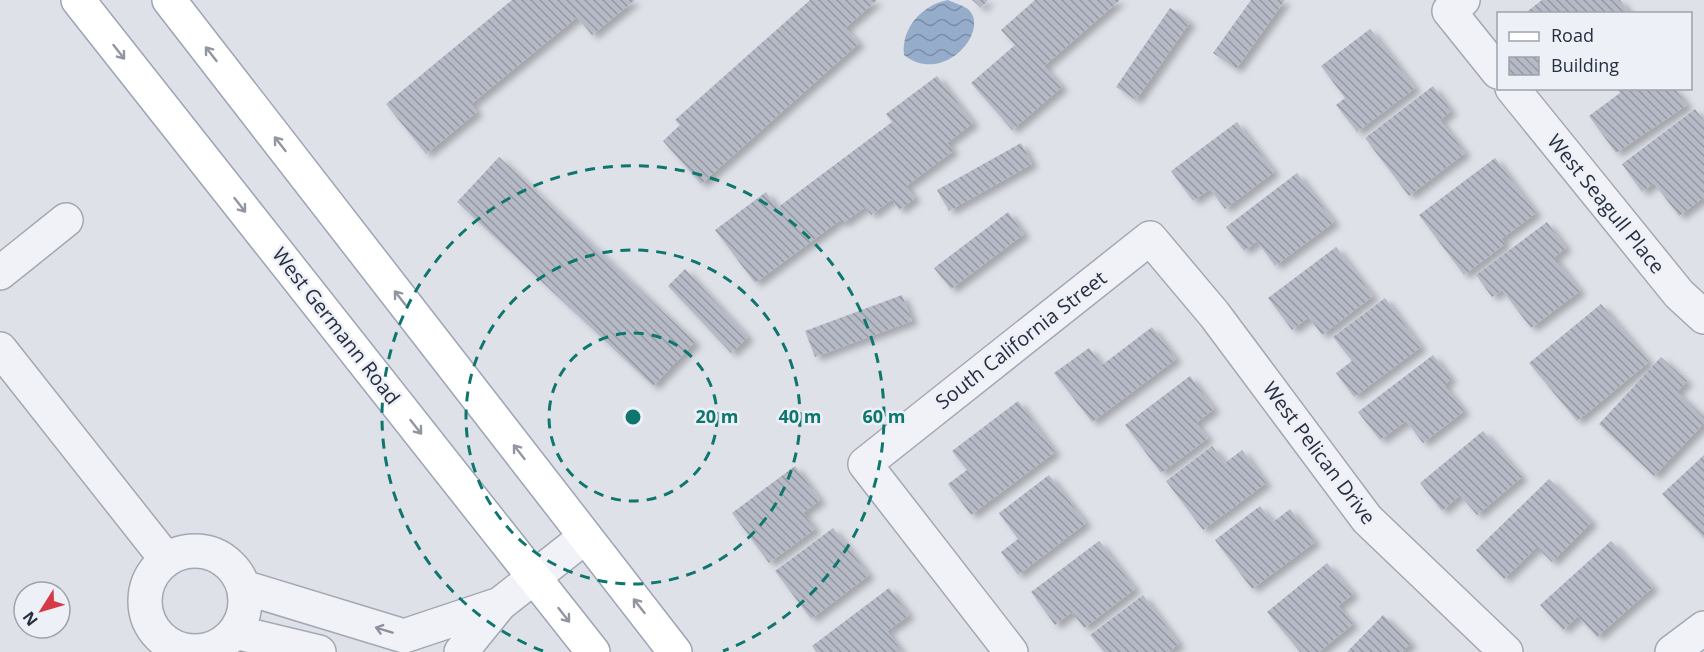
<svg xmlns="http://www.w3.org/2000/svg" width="1704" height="652" font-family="'Open Sans',sans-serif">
  <defs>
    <pattern id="water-waves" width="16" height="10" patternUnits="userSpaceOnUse" patternTransform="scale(1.5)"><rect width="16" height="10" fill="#96accb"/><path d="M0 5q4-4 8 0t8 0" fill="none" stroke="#7a8ca6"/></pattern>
    <pattern id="building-back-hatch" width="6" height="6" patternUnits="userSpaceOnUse" patternTransform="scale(1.5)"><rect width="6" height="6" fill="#b5bac6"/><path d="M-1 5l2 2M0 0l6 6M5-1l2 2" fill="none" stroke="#9398a2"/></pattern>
    <filter id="shadow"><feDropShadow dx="6" dy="4" stdDeviation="3" flood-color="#0004"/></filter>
  </defs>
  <rect width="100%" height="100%" fill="#dee1e8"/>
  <path fill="url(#water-waves)" d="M948 0C954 3 965 6 969 10 990 32 943 86 904 55 901 28 922 5 948 0Z"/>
  <path fill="url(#building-back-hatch)" filter="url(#shadow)" d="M512 0H635L592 35 577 17 471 104 477 112 426 154 386 104Z
    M810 0H877L845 28 859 43 701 184 663 141 680 125 675 120Z
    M972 0H988L981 8Z
    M1035 0H1120L1044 66 1062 87 1012 130 971 83 1015 45 1001 30Z
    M1251 0H1285L1236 69 1213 53Z
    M1542 0H1620L1630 14H1524Z
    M1170 8 1190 22 1136 100 1116 87Z
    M1370 29 1415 88 1357 132 1336 105 1345 98 1321 66Z
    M937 76 973 123 947 143 953 151 906 186 915 198 899 210 892 199 871 215 865 207 843 223 840 220 755 283 715 230 766 192 777 208 892 122 886 114Z
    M1433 86 1451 111 1440 120 1465 153 1409 196 1365 138Z
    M1617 88H1674L1687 105 1616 153 1589 116 1620 93Z
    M1695 109 1704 121V197L1679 216 1654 183 1642 192 1622 164Z
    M1237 122 1274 172 1225 209 1210 189 1193 201 1171 171Z
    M1021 143 1032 164 949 211 937 190Z
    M499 157 695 342 653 386 457 202Z
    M1495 158 1536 213 1501 239 1505 244 1464 275 1419 215Z
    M1297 173 1334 222 1275 266 1257 241 1244 251 1226 227Z
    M1008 212 1024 234 951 289 934 268Z
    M1547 222 1566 248 1554 257 1580 291 1531 328 1502 290 1492 297 1476 275Z
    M1336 247 1373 296 1322 335 1309 317 1292 330 1268 298Z
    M685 269 748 337 731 353 668 286Z
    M902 295 912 321 815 357 805 331Z
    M1385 298 1421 347 1354 397 1336 373 1352 361 1333 337Z
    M1601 304 1649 362 1577 421 1529 363Z
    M1152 327 1176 359 1092 422 1054 373 1089 348 1102 365Z
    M1433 355 1451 379 1444 385 1464 411 1423 443 1406 421 1380 440 1358 412Z
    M1661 357 1687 381 1677 392 1704 417V423L1654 476 1599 424Z
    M1190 376 1214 409 1196 423 1208 438 1161 473 1125 425Z
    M1018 401 1055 452 971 515 948 484 967 470 952 451Z
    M1483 431 1522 477 1477 515 1460 495 1442 511 1420 483Z
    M1212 446 1225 463 1242 450 1266 483 1203 530 1166 481Z
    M1704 455V538L1662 494Z
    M795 466 820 500 803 513 815 529 769 563 732 513Z
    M1049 475 1086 523 1018 575 1001 552 1018 539 999 513Z
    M1549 479 1592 522 1552 562 1537 547 1504 579 1476 550Z
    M1260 506 1273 522 1290 509 1315 542 1252 589 1215 540Z
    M833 528 869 575 811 619 775 571Z
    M1099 541 1135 589 1084 628 1072 612 1055 625 1031 592Z
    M1611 541 1653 587 1597 637 1578 616 1563 630 1540 605Z
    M1327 563 1353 594 1338 606 1353 624 1319 652H1300L1267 612Z
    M889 588 909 615 887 631 902 652H816L812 646Z
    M1143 595 1179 644 1168 652H1104L1090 635Z
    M1383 615 1411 643 1402 652H1347Z"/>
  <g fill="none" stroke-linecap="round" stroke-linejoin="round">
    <g stroke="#a3a8b2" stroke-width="36">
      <path id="minor" d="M1463 0 1449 11 1498 72
        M1512 88 1679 294 1704 317
        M0 273 66 220
        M0 349 166 559
        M145 601a50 50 0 1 1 100 0a50 50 0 1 1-100 0Z
        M243 587 404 636 500 604
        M235 632 319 652
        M461 652 500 604 585 537
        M1011 652 865 464 1150 238 1214 314 1367 519 1506 652
        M1672 652 1704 628"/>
    </g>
    <g stroke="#9ca4b5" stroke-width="36">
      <path id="major" d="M78 0 593 652
        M169 0 675 652"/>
    </g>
    <use href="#minor" stroke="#f1f2f7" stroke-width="33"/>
    <use href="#major" stroke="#fff" stroke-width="33"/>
  </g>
  <defs><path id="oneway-shaft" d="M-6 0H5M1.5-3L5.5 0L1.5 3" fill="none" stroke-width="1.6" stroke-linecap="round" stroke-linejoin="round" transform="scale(1.5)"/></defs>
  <g stroke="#9296a0">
    <use href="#oneway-shaft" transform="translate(119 52) rotate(52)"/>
    <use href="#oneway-shaft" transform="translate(211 54) rotate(-128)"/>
    <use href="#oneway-shaft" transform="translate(280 144) rotate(-128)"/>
    <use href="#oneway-shaft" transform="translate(240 205) rotate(52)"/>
    <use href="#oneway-shaft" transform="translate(400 298) rotate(-128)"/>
    <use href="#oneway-shaft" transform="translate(416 427) rotate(52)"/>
    <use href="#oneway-shaft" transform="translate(519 452) rotate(-128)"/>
    <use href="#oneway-shaft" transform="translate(639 606) rotate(-128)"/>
    <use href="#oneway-shaft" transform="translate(564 615) rotate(52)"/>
  </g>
  <use stroke="#8c909c" href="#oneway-shaft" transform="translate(384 630) rotate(-163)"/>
  <g fill="none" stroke="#0f766e" stroke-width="3" stroke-dasharray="10 8">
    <circle cx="633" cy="417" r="84"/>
    <circle cx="633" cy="417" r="167"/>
    <path d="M543 651A251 251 0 1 1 723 651"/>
  </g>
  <g text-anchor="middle" stroke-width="5" stroke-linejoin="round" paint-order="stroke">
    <g font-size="20" fill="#262e40" stroke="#edf0f6">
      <text transform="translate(1606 204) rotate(51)" y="7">West Seagull Place</text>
      <text transform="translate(336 326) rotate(52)" y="7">West Germann Road</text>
      <text transform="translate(1021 340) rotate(-38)" y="7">South California Street</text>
      <text transform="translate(1319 453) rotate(53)" y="7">West Pelican Drive</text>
    </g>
  </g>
  <circle cx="633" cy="417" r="9" fill="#0f766e" stroke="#edf0f6" stroke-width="3"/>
  <g font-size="18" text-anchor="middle" font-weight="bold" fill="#0f766e" stroke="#edf0f6" stroke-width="5" stroke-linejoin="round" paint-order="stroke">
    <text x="717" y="423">20 m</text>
    <text x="800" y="423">40 m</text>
    <text x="884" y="423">60 m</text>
  </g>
  <rect x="1497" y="12" width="195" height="78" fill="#edf0f6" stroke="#9da2ad" stroke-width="1.5"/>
  <rect x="1509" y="32" width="30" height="9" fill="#ffffff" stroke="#9da2ad" stroke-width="1.5"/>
  <text x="1551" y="42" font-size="18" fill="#262e40">Road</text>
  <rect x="1509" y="57" width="30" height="18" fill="url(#building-back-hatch)" stroke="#9da2ad" stroke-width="1.5"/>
  <text x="1551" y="72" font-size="18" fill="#262e40">Building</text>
  <g transform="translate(42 610) rotate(233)"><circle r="28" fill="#edf0f6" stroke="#9da2ad" stroke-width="1.5"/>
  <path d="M0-4.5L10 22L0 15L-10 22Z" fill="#d63a47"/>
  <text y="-9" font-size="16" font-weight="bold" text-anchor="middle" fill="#262e40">N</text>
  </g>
</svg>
